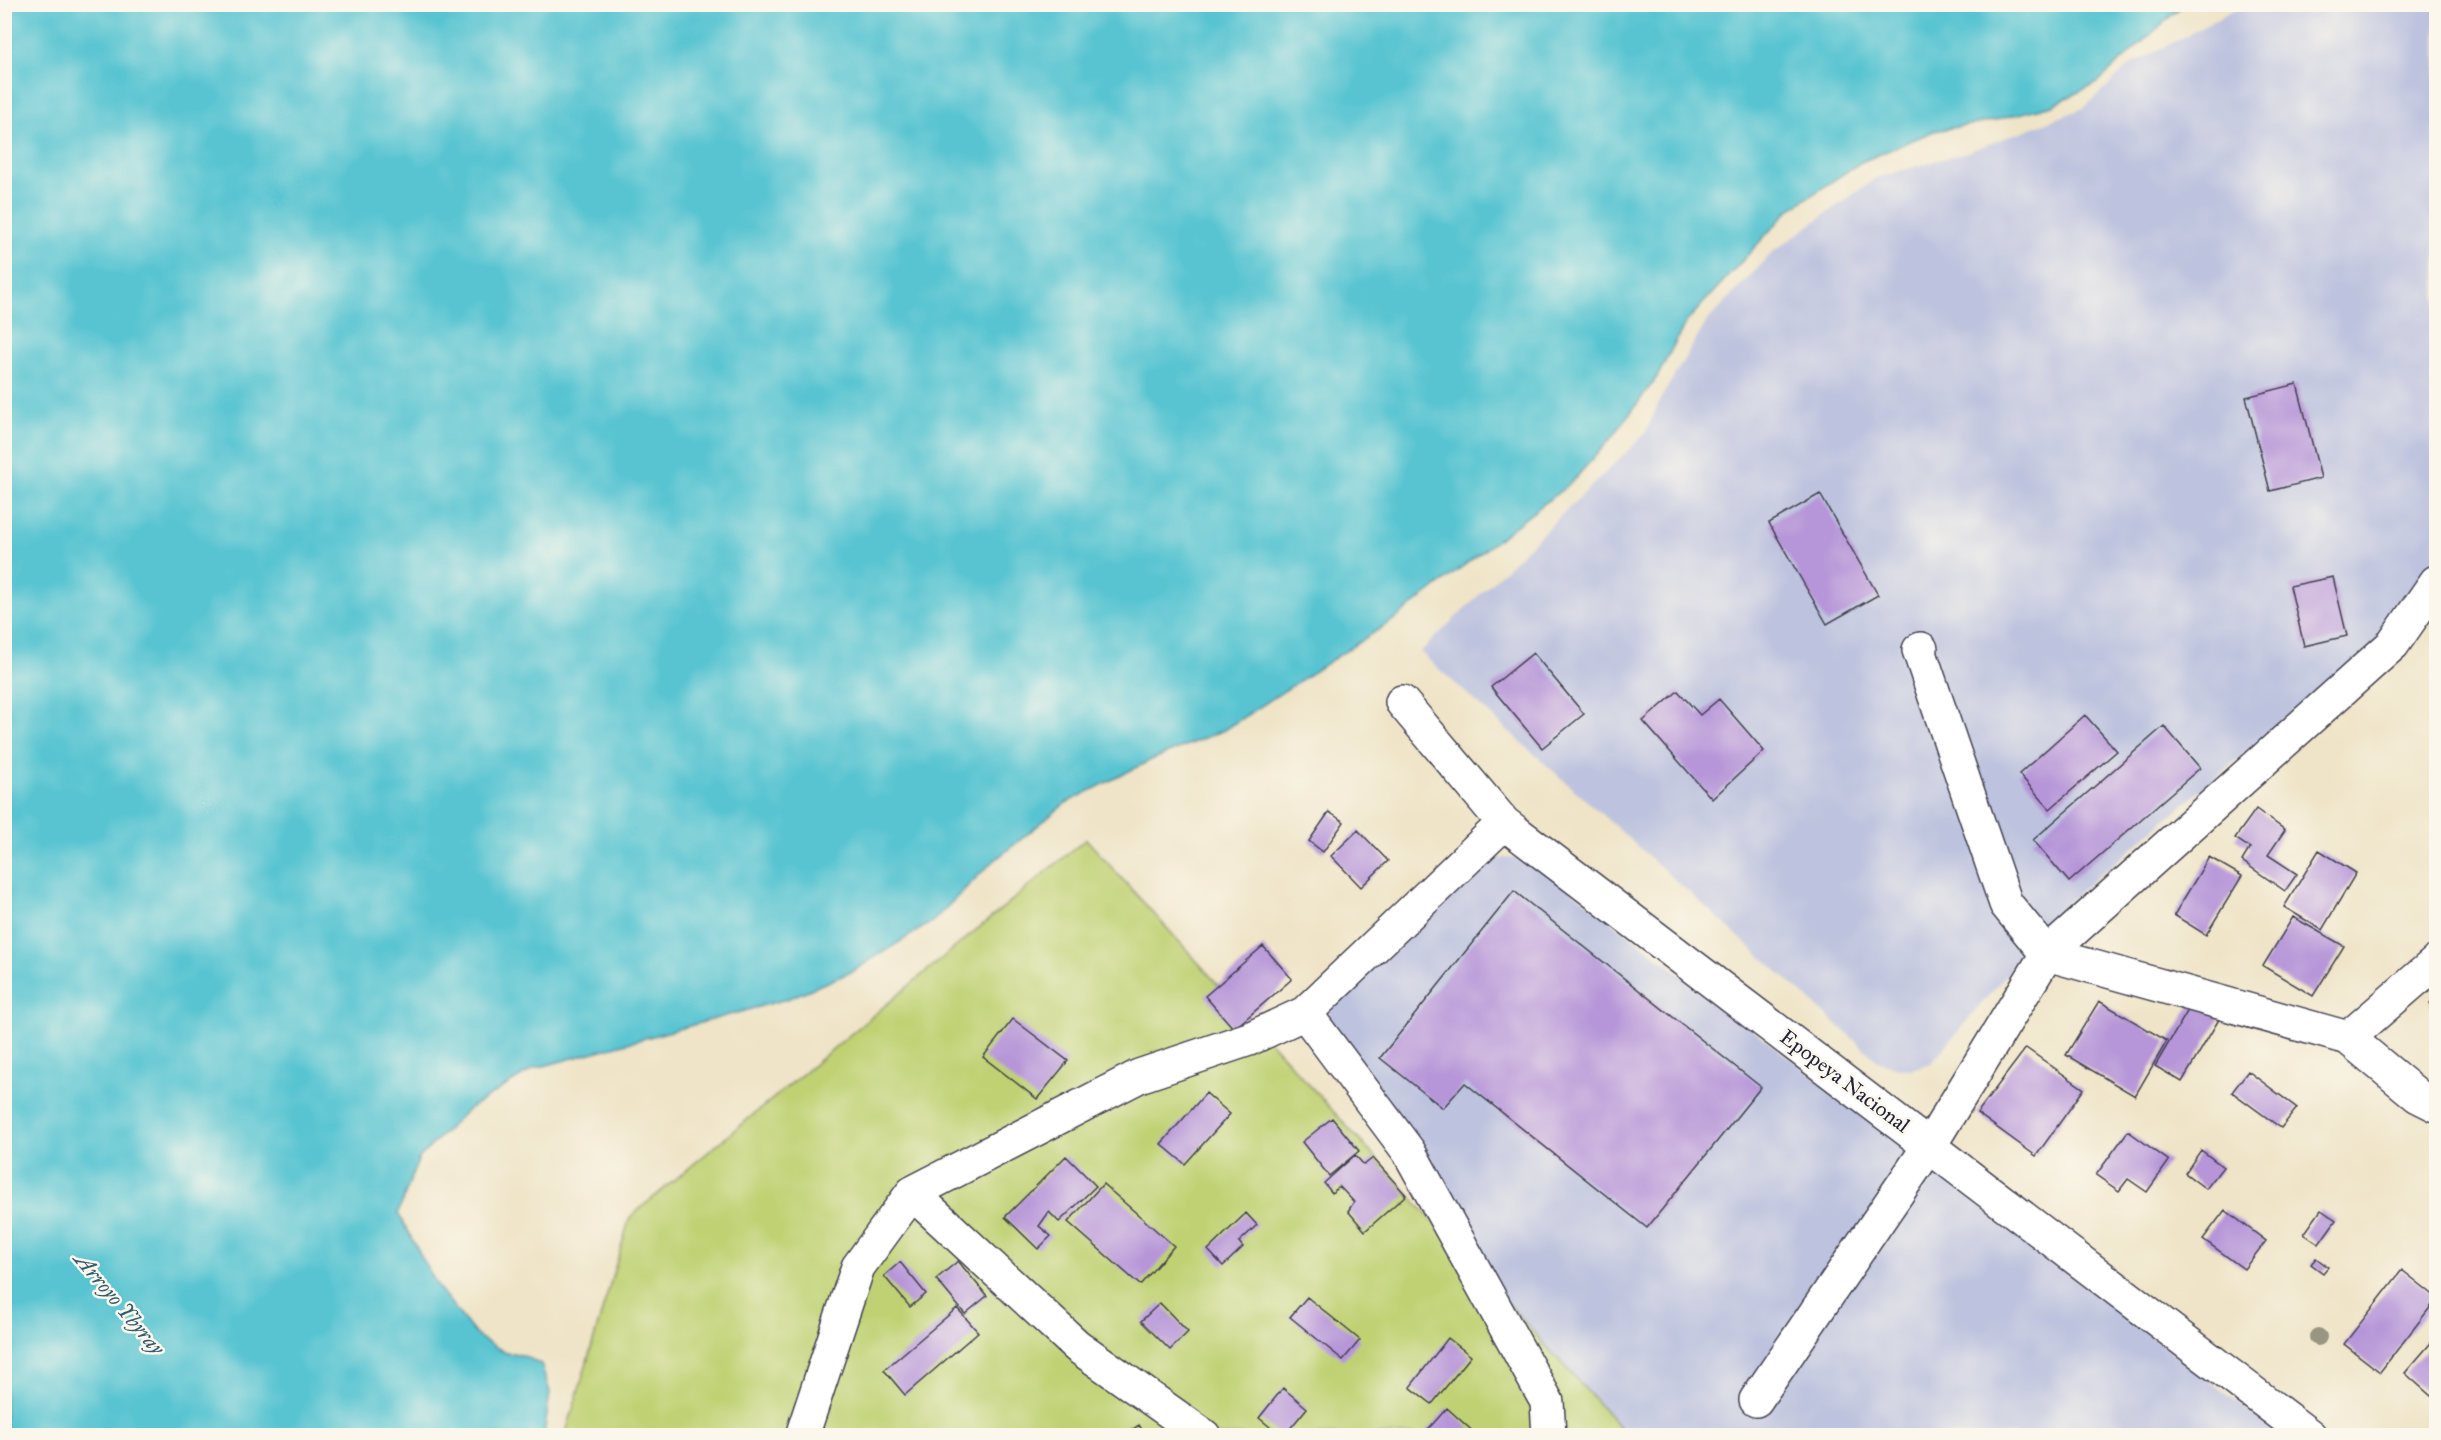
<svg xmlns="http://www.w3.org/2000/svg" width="2441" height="1440" font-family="'IM FELL Great Primer',serif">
  <rect width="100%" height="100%" fill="#fbf7ec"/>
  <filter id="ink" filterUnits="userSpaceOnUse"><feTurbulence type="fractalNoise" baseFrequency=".0167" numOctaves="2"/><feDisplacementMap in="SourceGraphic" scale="12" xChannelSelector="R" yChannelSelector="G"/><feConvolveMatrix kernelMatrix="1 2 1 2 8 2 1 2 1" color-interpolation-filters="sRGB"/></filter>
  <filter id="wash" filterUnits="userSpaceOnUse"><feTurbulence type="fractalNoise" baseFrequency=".008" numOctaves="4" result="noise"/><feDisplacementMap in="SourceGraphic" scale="24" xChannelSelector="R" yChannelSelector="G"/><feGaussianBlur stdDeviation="1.35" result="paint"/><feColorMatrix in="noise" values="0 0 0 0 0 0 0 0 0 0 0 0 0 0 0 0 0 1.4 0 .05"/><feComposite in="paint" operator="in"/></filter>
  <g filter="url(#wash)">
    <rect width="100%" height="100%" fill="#efe4c7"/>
    <path fill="#bdc3de" d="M2244 5H2436V593L2070 900 1931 1063 1912 1069H1900L1878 1061 1420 652 1645 434 1661 398 1707 321 1774 251 1876 178 1967 152 2084 108 2129 66Z
      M1507 857 1527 858 1542 868 2280 1435H1589L1327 1023 1330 1006 1487 863Z"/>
    <path fill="#c0d173" stroke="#717a57" stroke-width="1.5" d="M1086 839 1627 1435 565 1436 630 1217Z"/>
    <path fill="#58c4d1" stroke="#3d7386" stroke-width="1.5" d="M5 4H2183V5L2097 83 2053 105 1993 121 1934 131 1861 162 1788 211 1686 322 1657 377 1614 435 1572 482 1395 619 1224 730 1151 760 1066 803 989 865 932 922 851 972 787 999 533 1069 467 1110 419 1158 398 1213 438 1287 477 1336 506 1353 522 1355 541 1364 550 1392 544 1435 5 1436Z"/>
    <g id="blocks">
      <path fill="#b695d8" d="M2297 384 2321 478 2270 491 2246 397Z
        M1820 494 1878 595 1827 624 1769 523Z
        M2333 577 2347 636 2304 646 2290 586Z
        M1533 653 1584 714 1542 748 1491 687Z
        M1678 691 1700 715 1719 699 1764 751 1712 799 1643 721Z
        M2085 715 2117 751 2050 809 2019 774Z
        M2164 726 2200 768 2069 882 2033 840Z
        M2256 809 2285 830 2268 855 2297 874 2285 891 2242 861 2250 848 2235 838Z
        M1329 812 1344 822 1323 852 1309 841Z
        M1358 830 1388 861 1361 887 1331 856Z
        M2319 850 2356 873 2322 930 2284 907Z
        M2209 857 2242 876 2206 935 2174 915Z
        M1514 891 1761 1087 1647 1228 1465 1083 1443 1108 1380 1058Z
        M2293 917 2344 946 2313 996 2263 966Z
        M1263 946 1292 979 1234 1029 1205 996Z
        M2436 999V1012L2430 1003Z
        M2194 1000 2221 1016 2182 1082 2155 1066Z
        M2099 1001 2167 1041 2135 1096 2066 1055Z
        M1013 1019 1068 1061 1037 1099 983 1057Z
        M2026 1048 2084 1089 2036 1156 1977 1113Z
        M2248 1071 2297 1108 2281 1128 2232 1092Z
        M1206 1093 1230 1114 1185 1164 1161 1144Z
        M1332 1118 1359 1151 1329 1176 1302 1142Z
        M2128 1131 2169 1161 2147 1192 2128 1179 2119 1191 2096 1175Z
        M2201 1150 2223 1167 2206 1189 2185 1173Z
        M1355 1155 1364 1165 1373 1158 1406 1195 1365 1231 1348 1211 1354 1202 1339 1186 1332 1193 1324 1183Z
        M1066 1156 1096 1186 1059 1222 1049 1212 1039 1226 1051 1236 1038 1249 1005 1217Z
        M1103 1184 1174 1246 1140 1285 1068 1222Z
        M2225 1210 2266 1241 2244 1269 2203 1239Z
        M2321 1210 2336 1220 2319 1244 2304 1234Z
        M1246 1213 1257 1225 1239 1242 1243 1247 1223 1266 1208 1250Z
        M2316 1258 2328 1267 2323 1273 2311 1264Z
        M958 1261 987 1296 965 1314 936 1279Z
        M900 1262 926 1294 910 1307 884 1276Z
        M2402 1270 2436 1297V1300L2380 1372 2344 1344Z
        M1307 1297 1360 1340 1343 1360 1290 1317Z
        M1160 1303 1188 1332 1170 1350 1141 1321Z
        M957 1308 978 1332 905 1395 884 1370Z
        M2436 1337V1392L2431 1396 2405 1373Z
        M1448 1338 1471 1356 1432 1404 1410 1387Z
        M1283 1388 1307 1408 1284 1436H1281L1259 1418Z
        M1447 1408 1478 1436H1422Z
        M1139 1425 1146 1436H1122Z"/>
    </g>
  </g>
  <g filter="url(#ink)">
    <use href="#blocks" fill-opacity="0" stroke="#413f50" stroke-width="1.5"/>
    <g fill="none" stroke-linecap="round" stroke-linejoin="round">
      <g stroke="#413f50" stroke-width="36">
        <path id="minor" d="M1921 649 1919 650 2006 904 2047 954 2348 1038 2418 1096 2436 1105
          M1402 702 1504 823 2310 1436
          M1305 1013 1409 1152 1547 1402 1549 1436
          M2348 1038 2436 962
          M912 1193 1077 1346 1204 1436
          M1756 1400 1930 1145 2047 954 2393 644 2436 582
          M802 1436 858 1267 912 1193 1139 1076 1249 1039 1305 1013 1504 823"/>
      </g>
      <use href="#minor" stroke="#fff" stroke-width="33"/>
    </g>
    <circle fill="#989683" cx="2318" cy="1337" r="9"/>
  </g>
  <g text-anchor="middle" stroke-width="5" stroke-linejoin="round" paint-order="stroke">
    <g font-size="21" fill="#22223b" stroke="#fbf7ec">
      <text transform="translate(1845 1081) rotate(37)" y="7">Epopeya Nacional</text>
    </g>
    <g font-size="22" font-style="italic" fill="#355b70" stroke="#fbf7ec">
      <text transform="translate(120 1303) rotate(50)" y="8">Arroyo Ybyray</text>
    </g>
  </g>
  <rect width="2441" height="1440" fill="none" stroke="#fbf7ec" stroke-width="24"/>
</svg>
